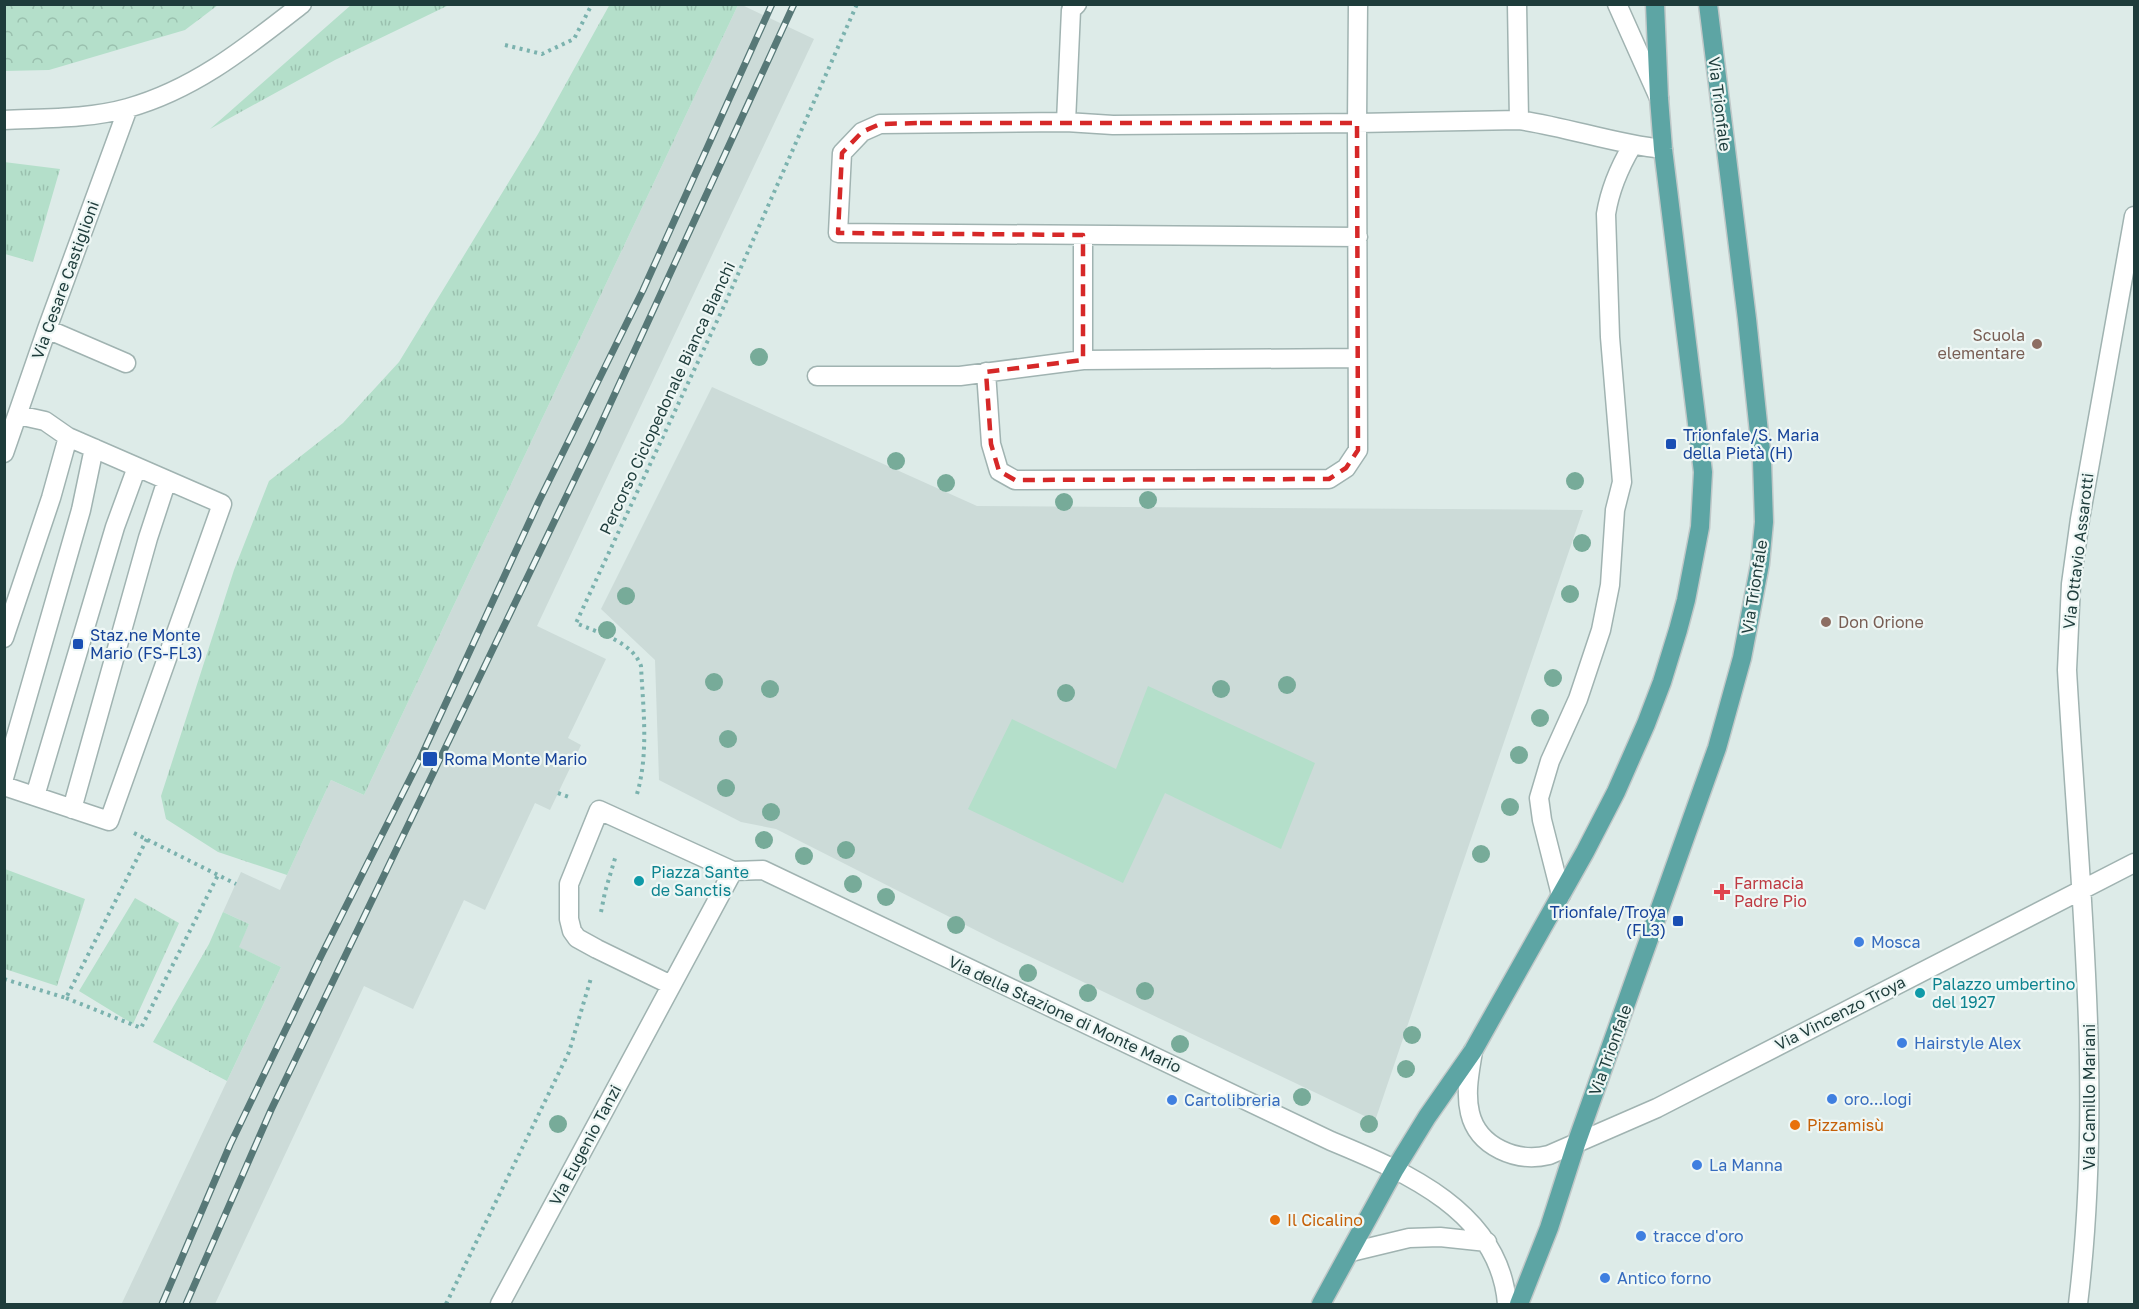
<svg xmlns="http://www.w3.org/2000/svg" width="2139" height="1309" font-family="'Golos Text',sans-serif">
  <defs>
    <pattern id="grass-tufts" width="24" height="20" patternUnits="userSpaceOnUse" patternTransform="scale(1.5)"><rect width="24" height="20" fill="#b4dfca"/><path d="M3 7l-1-3M5 7V3M7 7l1-3M15 17l-1-3M17 17v-4M19 17l1-3" fill="none" stroke="#9ac0ae"/></pattern>
    <pattern id="park-crowns" width="20" height="18" patternUnits="userSpaceOnUse" patternTransform="scale(1.5)"><rect width="20" height="18" fill="#b4dfca"/><path d="M2 6a3 3 0 1 1 6 0M12 15a3 3 0 1 1 6 0" fill="none" stroke="#9ac0ae"/></pattern>
  </defs>
  <rect width="100%" height="100%" fill="#ddebe8"/>
  <path fill="#ccdbd8" d="M738 5H742L814 39 537 626 606 659 568 738 581 745 550 810 535 803 485 910 464 900 413 1009 364 986 215 1304 122 1303 281 967 238 947 249 924 223 912 241 872 280 890 331 780 364 795Z
    M712 387 977 506 1583 510 1375 1121 999 942 776 829 741 822 659 780 655 660 601 609Z"/>
  <path fill="url(#grass-tufts)" d="M610 4 738 5 364 795 331 780 287 875 218 852 166 819 161 796 234 570 269 481 343 423 399 362 538 134Z
    M351 5H449L335 60 210 129Z
    M4 162 60 169 33 262 5 254Z
    M5 869 85 899 57 986 5 969Z
    M135 898 179 923 133 1024 79 991Z
    M223 912 249 924 239 947 281 967 227 1081 153 1042 209 944Z"/>
  <path fill="url(#park-crowns)" d="M4 5 5 4 218 5 185 30 49 70 5 71Z"/>
  <path fill="#b4dfca" d="M1148 686 1315 763 1281 849 1165 793 1123 883 968 809 1012 719 1116 769Z"/>
  <g fill="none" stroke-linecap="round" stroke-linejoin="round">
    <g stroke="#a0b3b1" stroke-width="21">
      <path id="minor" d="M1077 4 1071 10 1066 122 1113 125 1357 123 1358 4
        M1617 4 1659 98
        M4 120C45 118 89 119 128 108 196 89 248 46 302 4
        M1519 120C1568 127 1614 144 1663 149
        M1066 122 880 124 862 132 842 153 838 233 1358 237
        M1083 235V360L1357 358
        M47 329 126 363
        M986 372 991 444 999 471 1015 480 1329 479 1346 468 1358 450 1357 123 1519 120 1517 4
        M817 376H960L1083 360
        M4 453 47 329 128 108
        M4 638 51 498 68 437
        M4 778 81 510 94 448
        M4 786 109 821 222 504 68 437 45 421 18 415
        M35 796 115 527 137 467
        M72 809 148 538 167 480
        M733 871 763 870 1331 1141C1406 1172 1500 1212 1507 1304
        M1561 895 1542 820 1539 798 1550 761 1578 699 1601 630 1610 585 1615 510 1622 482 1610 337 1606 214C1610 189 1619 168 1632 146
        M1473 1051C1470 1071 1465 1092 1470 1113 1478 1147 1517 1163 1549 1155L1657 1108 2134 863
        M1351 1252 1409 1238 1440 1237 1487 1242
        M500 1304 733 871 599 810 569 884V919L572 931 577 938 597 949 671 985
        M2078 1304C2104 1093 2079 882 2067 670L2071 584 2080 519 2134 216"/>
    </g>
    <g stroke="#c0c8c8" stroke-width="21">
      <path id="major" d="M1321 1304 1395 1169 1427 1117 1473 1051 1585 852 1616 792 1646 724 1662 682 1678 630 1686 600 1700 527 1703 472 1663 149 1659 98 1655 4
        M1519 1304 1549 1228 1576 1144 1717 748 1742 658 1760 564 1764 522 1762 461 1747 319 1708 4"/>
    </g>
    <path stroke="#7bb2ae" stroke-width="4" stroke-dasharray="3 4.5" stroke-linecap="butt" d="M505 45 542 54 574 39 592 4
      M558 793 572 798
      M637 794C649 753 643 708 641 666 632 641 598 633 576 623L724 306 857 4
      M134 833 236 884
      M601 912 605 892 616 855
      M4 979 66 998 147 839
      M66 998 141 1028 218 875
      M446 1304 569 1052 591 978"/>
    <use href="#minor" stroke="#fff" stroke-width="18"/>
    <use href="#major" stroke="#5da5a4" stroke-width="18"/>
    <g stroke="#577877" stroke-width="7">
      <path id="rail" d="M162 1304 230 1145 321 956 420 759 539 501 643 290 772 4
        M186 1304 271 1110 594 439 794 4"/>
    </g>
    <use href="#rail" stroke="#eef7f5" stroke-width="4.5" stroke-dasharray="14" stroke-linecap="butt"/>
  </g>
  <g fill="#77ab99">
    <circle cx="759" cy="357" r="9"/>
    <circle cx="896" cy="461" r="9"/>
    <circle cx="1575" cy="481" r="9"/>
    <circle cx="946" cy="483" r="9"/>
    <circle cx="1148" cy="500" r="9"/>
    <circle cx="1064" cy="502" r="9"/>
    <circle cx="1582" cy="543" r="9"/>
    <circle cx="1570" cy="594" r="9"/>
    <circle cx="626" cy="596" r="9"/>
    <circle cx="607" cy="630" r="9"/>
    <circle cx="1553" cy="678" r="9"/>
    <circle cx="714" cy="682" r="9"/>
    <circle cx="1287" cy="685" r="9"/>
    <circle cx="770" cy="689" r="9"/>
    <circle cx="1221" cy="689" r="9"/>
    <circle cx="1066" cy="693" r="9"/>
    <circle cx="1540" cy="718" r="9"/>
    <circle cx="728" cy="739" r="9"/>
    <circle cx="1519" cy="755" r="9"/>
    <circle cx="726" cy="788" r="9"/>
    <circle cx="1510" cy="807" r="9"/>
    <circle cx="771" cy="812" r="9"/>
    <circle cx="764" cy="840" r="9"/>
    <circle cx="846" cy="850" r="9"/>
    <circle cx="1481" cy="854" r="9"/>
    <circle cx="804" cy="856" r="9"/>
    <circle cx="853" cy="884" r="9"/>
    <circle cx="886" cy="897" r="9"/>
    <circle cx="956" cy="925" r="9"/>
    <circle cx="1028" cy="973" r="9"/>
    <circle cx="1145" cy="991" r="9"/>
    <circle cx="1088" cy="993" r="9"/>
    <circle cx="1412" cy="1035" r="9"/>
    <circle cx="1180" cy="1044" r="9"/>
    <circle cx="1406" cy="1069" r="9"/>
    <circle cx="1302" cy="1097" r="9"/>
    <circle cx="558" cy="1124" r="9"/>
    <circle cx="1369" cy="1124" r="9"/>
  </g>
  <path fill="none" stroke="#d62828" stroke-width="4.5" stroke-dasharray="12 8" stroke-linejoin="round" d="M920 123H1357L1358 450 1346 468 1329 479 1015 480 999 471 991 444 986 372 1083 360V235L838 233 842 153 862 132 880 124Z"/>
  <g fill="#8d6e63" stroke="#eef7f5" stroke-width="2">
    <circle cx="2037" cy="344" r="6"/>
    <circle cx="1826" cy="622" r="6"/>
  </g>
  <g fill="#1a4fb4" stroke="#eef7f5" stroke-width="2">
    <rect x="1665" y="438" width="12" height="12" rx="3"/>
    <rect x="72" y="638" width="12" height="12" rx="3"/>
    <rect x="422" y="751" width="16" height="16" rx="3"/>
    <rect x="1672" y="915" width="12" height="12" rx="3"/>
  </g>
  <g fill="#0f9aa8" stroke="#eef7f5" stroke-width="2">
    <circle cx="639" cy="881" r="6"/>
    <circle cx="1920" cy="993" r="6"/>
  </g>
  <path fill="#e0444e" stroke="#eef7f5" stroke-width="2" d="M1719 883h6v6h6v6h-6v6h-6v-6h-6v-6h6z"/>
  <g fill="#3f7fe0" stroke="#eef7f5" stroke-width="2">
    <circle cx="1859" cy="942" r="6"/>
    <circle cx="1902" cy="1043" r="6"/>
    <circle cx="1832" cy="1099" r="6"/>
    <circle cx="1172" cy="1100" r="6"/>
    <circle cx="1697" cy="1165" r="6"/>
    <circle cx="1641" cy="1236" r="6"/>
    <circle cx="1605" cy="1278" r="6"/>
  </g>
  <g fill="#e8710a" stroke="#eef7f5" stroke-width="2">
    <circle cx="1795" cy="1125" r="6"/>
    <circle cx="1275" cy="1220" r="6"/>
  </g>
  <g text-anchor="middle" stroke-width="4.5" stroke-linejoin="round" paint-order="stroke">
    <g font-size="16" fill="#1e3c3b" stroke="#eef7f5">
      <text transform="translate(1720 104) rotate(83)" y="6">Via Trionfale</text>
      <text transform="translate(65 280) rotate(-70)" y="6">Via Cesare Castiglioni</text>
      <text transform="translate(667 398) rotate(-65)" y="6">Percorso Ciclopedonale Bianca Bianchi</text>
      <text transform="translate(2078 551) rotate(-83)" y="6">Via Ottavio Assarotti</text>
      <text transform="translate(1754 587) rotate(-81)" y="6">Via Trionfale</text>
      <text transform="translate(1840 1013) rotate(-27)" y="6">Via Vincenzo Troya</text>
      <text transform="translate(1065 1014) rotate(25)" y="6">Via della Stazione di Monte Mario</text>
      <text transform="translate(1610 1050) rotate(-70)" y="6">Via Trionfale</text>
      <text transform="translate(2089 1097) rotate(-90)" y="6">Via Camillo Mariani</text>
      <text transform="translate(585 1145) rotate(-62)" y="6">Via Eugenio Tanzi</text>
    </g>
    <g font-size="16" fill="#785e54" stroke="#eef7f5" text-anchor="end">
      <text x="2025" y="341">Scuola<tspan x="2025" dy="18">elementare</tspan></text>
      <text x="1838" y="628" text-anchor="start">Don Orione</text>
    </g>
    <g font-size="16" fill="#164399" stroke="#eef7f5" text-anchor="start">
      <text x="1683" y="441">Trionfale/S. Maria<tspan x="1683" dy="18">della Pietà (H)</tspan></text>
      <text x="90" y="641">Staz.ne Monte<tspan x="90" dy="18">Mario (FS-FL3)</tspan></text>
      <text x="444" y="765">Roma Monte Mario</text>
      <text x="1666" y="918" text-anchor="end">Trionfale/Troya<tspan x="1666" dy="18">(FL3)</tspan></text>
    </g>
    <g font-size="16" fill="#0d838f" stroke="#eef7f5" text-anchor="start">
      <text x="651" y="878">Piazza Sante<tspan x="651" dy="18">de Sanctis</tspan></text>
      <text x="1932" y="990">Palazzo umbertino<tspan x="1932" dy="18">del 1927</tspan></text>
    </g>
    <g font-size="16" fill="#be3a42" stroke="#eef7f5" text-anchor="start">
      <text x="1734" y="889">Farmacia<tspan x="1734" dy="18">Padre Pio</tspan></text>
    </g>
    <g font-size="16" fill="#366cbe" stroke="#eef7f5" text-anchor="start">
      <text x="1871" y="948">Mosca</text>
      <text x="1914" y="1049">Hairstyle Alex</text>
      <text x="1844" y="1105">oro...logi</text>
      <text x="1184" y="1106">Cartolibreria</text>
      <text x="1709" y="1171">La Manna</text>
      <text x="1653" y="1242">tracce d'oro</text>
      <text x="1617" y="1284">Antico forno</text>
    </g>
    <g font-size="16" fill="#c56008" stroke="#eef7f5" text-anchor="start">
      <text x="1807" y="1131">Pizzamisù</text>
      <text x="1287" y="1226">Il Cicalino</text>
    </g>
  </g>
  <rect width="2139" height="1309" fill="none" stroke="#1e3c3b" stroke-width="12"/>
</svg>
